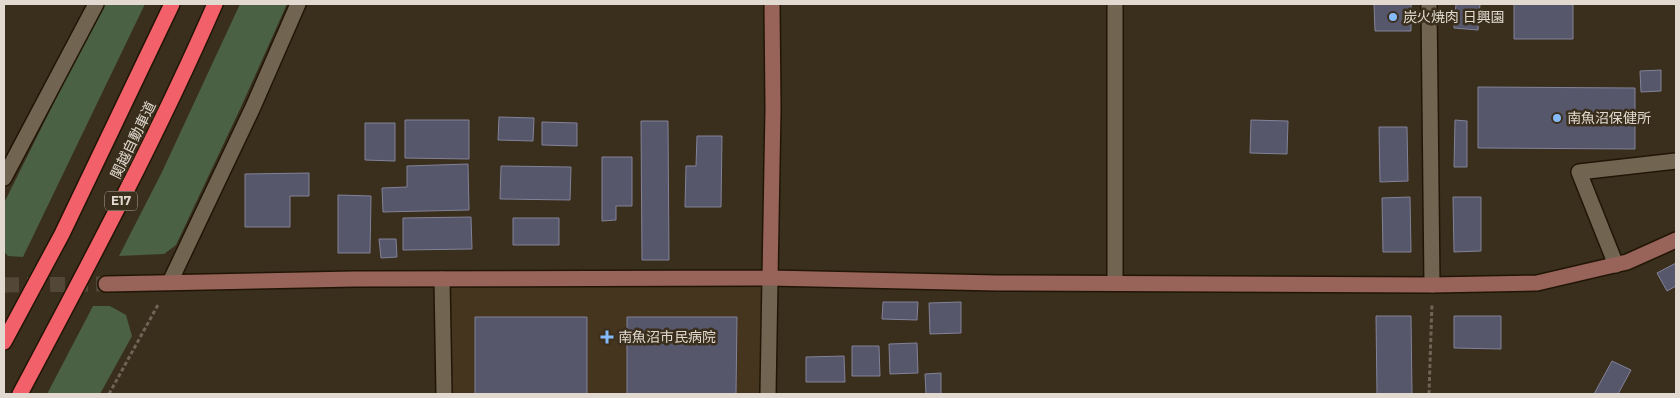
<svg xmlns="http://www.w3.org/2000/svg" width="1680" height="398" font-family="Montserrat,'Noto Sans JP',sans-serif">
  <rect width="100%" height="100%" fill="#3a2e1d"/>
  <path fill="#45351f" d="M770 278 774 394H444L442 279Z"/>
  <path fill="#4b6143" d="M103 4H145L23 257 8 256 4 252V203Z
    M240 4H287L241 107 176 245 164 254 119 256 162 172Z
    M93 306H110L126 315 132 336 100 394H47Z"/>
  <path fill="#57576c" stroke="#828298" d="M1374 4H1411V31H1375Z
    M1456 4H1480L1478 30 1454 28Z
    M1514 4H1573V39H1514Z
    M1661 70V91L1641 92 1640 71Z
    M1478 87 1635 88V149L1478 148Z
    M499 117 534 118 533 141 498 140Z
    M405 120H469V159L405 158Z
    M1251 120 1288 121 1287 154 1250 153Z
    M1455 120 1467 121V167H1454Z
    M641 121H668L669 260H642Z
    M542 122 577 123V146L542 145Z
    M365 123H395V161L365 160Z
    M1379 127H1407L1408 181 1380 182Z
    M697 136H722L721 207H685L686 166H696Z
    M602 157H632V206H616V220L602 221Z
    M468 164 469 210 383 212 382 188 407 187V166Z
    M501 166 571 167 570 200 500 199Z
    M309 173V196H290V227H245V174Z
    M338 195 371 196 370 253H338Z
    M1410 197 1411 252H1383L1382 198Z
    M1453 197H1481V251L1454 252Z
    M471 217 472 249 403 250V218Z
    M513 218H559V245H513Z
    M379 239H396L397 257 381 258Z
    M1676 263V286L1667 291 1657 273Z
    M883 302H918L917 320 882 319Z
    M961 302V333L930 334 929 303Z
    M1376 316H1411L1412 394H1377Z
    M1454 316H1501V349L1454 348Z
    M475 317H587V394H475Z
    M627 317H737L736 394H627Z
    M917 343 918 373 890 374 889 344Z
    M852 346H879L880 376H852Z
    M844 356 845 382H806V357Z
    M1612 361 1631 370 1618 394H1594Z
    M941 373V394H926L925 374Z"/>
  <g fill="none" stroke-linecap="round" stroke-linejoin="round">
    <path stroke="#534838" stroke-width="15" stroke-dasharray="15 8" stroke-linecap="butt" d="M4 285 106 284"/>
    <g stroke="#211606" stroke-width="18">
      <path id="street" d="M1115 4V283
        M1429 4 1432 285
        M4 178 96 4
        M1616 265 1579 172 1676 161
        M442 279 444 394
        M170 282 253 107 298 4
        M768 394 770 278"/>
    </g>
    <g stroke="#211606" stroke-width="18">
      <path id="secondary" d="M770 278 773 109 772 4
        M106 284 355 279 770 278 997 283 1432 285 1537 283 1627 262 1676 240"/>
    </g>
    <g stroke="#211606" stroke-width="18">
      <path id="highway" d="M4 342 62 234 172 4
        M20 394C88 266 157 137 215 4"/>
    </g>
    <path stroke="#6f6455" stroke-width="3" stroke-dasharray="4 2.5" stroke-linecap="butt" d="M109 394 159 303
      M1429 394 1432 303"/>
    <use href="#street" stroke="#716451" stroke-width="15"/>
    <use href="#secondary" stroke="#986358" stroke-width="15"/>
    <use href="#highway" stroke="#f26169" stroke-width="15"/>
  </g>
  <g fill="#86bbfb" stroke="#3a2e1d" stroke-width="2">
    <circle cx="1393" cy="17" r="5"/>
    <circle cx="1557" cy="118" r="5"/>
    <path d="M604.5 329.5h5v5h5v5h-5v5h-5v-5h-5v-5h5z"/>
  </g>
  <g text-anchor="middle" stroke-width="5" stroke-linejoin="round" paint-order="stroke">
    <rect fill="#3a2e1d" stroke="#b0a69a" stroke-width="1" x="105" y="191.5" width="32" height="19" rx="4"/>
    <g font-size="12" font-weight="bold" fill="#e2dad0">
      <text x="121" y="205">E17</text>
    </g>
    <g font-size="14" fill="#e2dad0" stroke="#3a2e1d" text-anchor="start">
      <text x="1403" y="22">炭火焼肉 日興園</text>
      <text x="1567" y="123">南魚沼保健所</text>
      <text x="618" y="342">南魚沼市民病院</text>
    </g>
    <g font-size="14" fill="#e2dad0" stroke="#3a2e1d">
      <text transform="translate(133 140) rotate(-64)" y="5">関越自動車道</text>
    </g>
  </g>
  <rect width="1680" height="398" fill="none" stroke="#e2dad0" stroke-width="10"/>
</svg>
